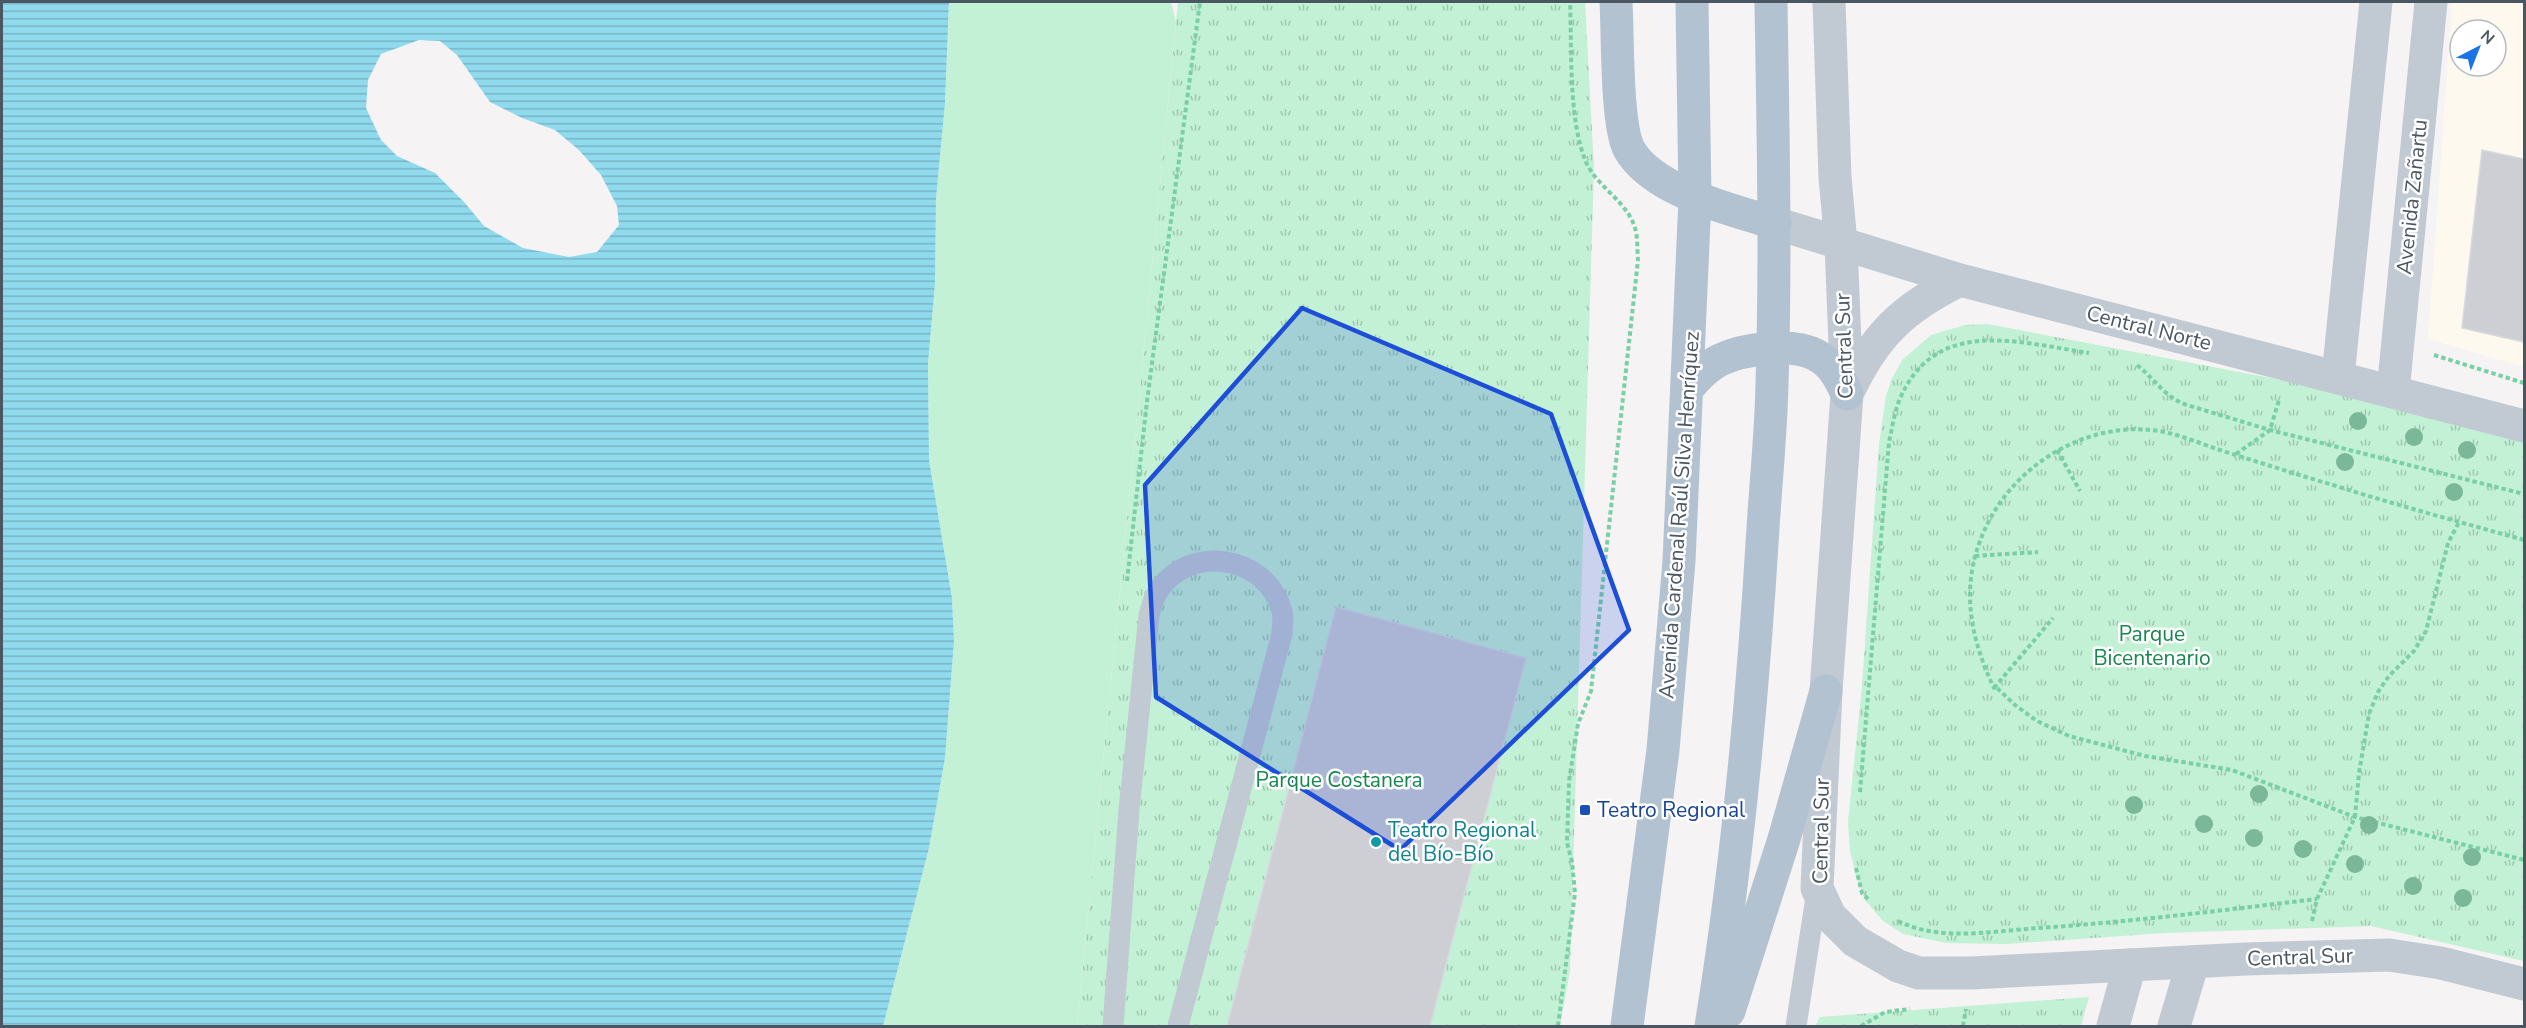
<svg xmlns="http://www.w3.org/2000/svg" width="2526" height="1028" font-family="'Nunito Sans',sans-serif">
  <defs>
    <pattern id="park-tufts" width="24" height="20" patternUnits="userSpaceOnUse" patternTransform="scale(1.5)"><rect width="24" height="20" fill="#c3f1d5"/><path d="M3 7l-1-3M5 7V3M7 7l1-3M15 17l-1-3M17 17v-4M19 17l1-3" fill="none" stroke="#a0c6b0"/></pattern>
    <pattern id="water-rules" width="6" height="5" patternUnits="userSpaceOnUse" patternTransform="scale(1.5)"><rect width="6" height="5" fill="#90daee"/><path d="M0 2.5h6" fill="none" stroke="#78b4c4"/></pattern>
  </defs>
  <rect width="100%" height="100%" fill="#f5f3f3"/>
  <path fill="#fdf9ef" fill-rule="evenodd" d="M2452 2H2524V367L2428 339ZM2460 30H2496V66H2460Z"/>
  <path fill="#c3f1d5" d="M949 2H1171L1176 22 1077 1026H883L929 848 945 758 954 641 952 598 929 460 928 364 935 284 936 199 945 103Z"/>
  <path fill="url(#park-tufts)" d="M1178 2H1585L1594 168 1570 971 1560 1026H1077Z
    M1988 324 2329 389 2524 440V961L2371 926 2165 933 2006 944 1946 943 1903 934 1883 921 1865 900 1856 876 1850 851 1848 822 1862 686 1879 444 1886 396 1892 378 1903 359 1931 335 1965 325Z
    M2089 997 2081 1026H1815L1820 1017Z"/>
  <path fill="url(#water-rules)" fill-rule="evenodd" d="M2 2H949L945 103 936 199 935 284 928 364 929 460 952 598 954 641 945 758 929 848 883 1026H2ZM419 40 440 41 457 55 490 102 522 118 555 130 579 150 601 175 617 206 619 225 597 252 569 257 523 248 484 226 465 203 435 173 397 156 381 140 366 108 368 80 381 54Z"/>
  <path fill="#cdcfd5" stroke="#d7d9de" stroke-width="1.5" d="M2482 150 2524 159V342L2462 328Z
    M1336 607 1526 658 1430 1026H1227Z"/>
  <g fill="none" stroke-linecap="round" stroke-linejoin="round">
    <path stroke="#7ad0a6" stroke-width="4" stroke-dasharray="4.5 3" stroke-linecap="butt" d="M2434 355 2524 383
      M2137 365C2155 379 2164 397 2187 405L2270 430 2524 494
      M2057 450 2080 491
      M2236 454 2270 430 2279 400
      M2524 540C2460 522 2396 505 2333 485 2295 474 2258 462 2220 450 2202 444 2183 436 2164 432 2095 418 2022 459 1990 519 1959 577 1967 631 1994 688L1995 686 2015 705 2037 721 2069 736 2145 756 2232 770 2355 817 2524 860
      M1975 556 2038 552
      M1127 581 1147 401 1200 2
      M1994 688 2053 618
      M1860 792 1889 442C1892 429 1894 414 1899 401 1934 316 2017 342 2089 353
      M1856 868 1862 893 1868 899
      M1898 921C1940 942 1993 931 2038 928 2131 922 2224 910 2317 899
      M2312 921 2317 899 2355 817 2359 773 2369 714 2378 692 2389 676 2414 651 2426 631 2448 543 2459 522
      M1558 1026 1575 893 1572 862 1567 843 1569 781 1578 724 1591 691 1638 260C1637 250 1638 238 1635 228 1627 201 1597 187 1586 162 1568 119 1572 49 1570 2
      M1861 1026 1885 1012 1910 1009
      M1963 1026 1966 1009"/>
    <path stroke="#c1cad2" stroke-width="21" d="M1113 1026 1129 810 1149 615C1151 608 1153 599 1157 593 1188 542 1267 555 1282 611 1284 618 1282 627 1282 634L1178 1026
      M1796 1026 1817 891"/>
    <path stroke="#c1cad2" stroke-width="33" d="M2113 1026 2130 965
      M2174 1026 2193 962"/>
    <path stroke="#c1cad2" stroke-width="33" d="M1829 2 1835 177 1841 244 1847 394 1826 691 1817 888 1830 916 1855 941 1898 966 1919 973H1972L2246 959 2389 955 2441 963 2524 984
      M1775 223 1960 280 2524 426
      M2338 377 2376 2
      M1848 392C1875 335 1903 308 1960 280
      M2393 392 2431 2"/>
    <path stroke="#b3c2d1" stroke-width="33" d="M1616 2C1618 34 1616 124 1629 149 1652 191 1732 210 1775 223
      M1688 388C1697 377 1707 366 1720 360 1743 349 1792 342 1816 355 1832 363 1840 378 1847 394
      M1729 1011 1784 839 1826 691
      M1627 1026 1663 750 1679 561 1695 198 1692 2
      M1711 1026C1738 861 1753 695 1763 528 1766 480 1771 432 1772 384 1776 256 1773 129 1771 2"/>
  </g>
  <g fill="#7bb799">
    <circle cx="2358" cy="421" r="9"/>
    <circle cx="2414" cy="437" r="9"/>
    <circle cx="2467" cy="450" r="9"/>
    <circle cx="2345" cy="462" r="9"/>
    <circle cx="2454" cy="492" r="9"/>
    <circle cx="2259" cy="794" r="9"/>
    <circle cx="2134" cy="805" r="9"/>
    <circle cx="2204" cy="824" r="9"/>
    <circle cx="2369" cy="825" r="9"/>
    <circle cx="2254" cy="838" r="9"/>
    <circle cx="2303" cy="849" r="9"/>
    <circle cx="2472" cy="857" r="9"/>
    <circle cx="2355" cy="864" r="9"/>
    <circle cx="2413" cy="886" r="9"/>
    <circle cx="2463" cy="898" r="9"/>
  </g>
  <path fill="#1d4ed8" fill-opacity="0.2" stroke="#1d4ed8" stroke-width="4.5" stroke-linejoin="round" d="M1302 308 1551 414 1629 630 1400 850 1156 697 1145 485Z"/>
  <rect fill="#1a4fb4" stroke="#fff" stroke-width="2" x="1579" y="804" width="12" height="12" rx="3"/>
  <circle fill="#0f9aa8" stroke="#fff" stroke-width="2" cx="1376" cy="842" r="6"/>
  <g text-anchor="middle" stroke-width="5" stroke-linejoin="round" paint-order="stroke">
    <g font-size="21" fill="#4a5661" stroke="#fff">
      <text transform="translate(2412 197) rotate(-84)" y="7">Avenida Zañartu</text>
      <text transform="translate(2149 328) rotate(14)" y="7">Central Norte</text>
      <text transform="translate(1844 346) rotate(-92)" y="7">Central Sur</text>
      <text transform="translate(1679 515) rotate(-86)" y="7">Avenida Cardenal Raúl Silva Henríquez</text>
      <text transform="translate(1821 831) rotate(-89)" y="7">Central Sur</text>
      <text transform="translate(2300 957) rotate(-2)" y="7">Central Sur</text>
    </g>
    <g font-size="21" fill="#17864f" stroke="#fff">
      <text x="2152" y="641">Parque<tspan x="2152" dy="24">Bicentenario</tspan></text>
      <text x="1339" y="787">Parque Costanera</text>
    </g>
    <g font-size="21" fill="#164399" stroke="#fff" text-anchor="start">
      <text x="1597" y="817">Teatro Regional</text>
    </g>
    <g font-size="21" fill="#0d838f" stroke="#fff" text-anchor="start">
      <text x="1388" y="837">Teatro Regional<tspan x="1388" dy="24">del Bío-Bío</tspan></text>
    </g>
  </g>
  <rect width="2526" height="1028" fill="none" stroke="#4a5661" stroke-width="6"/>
  <g transform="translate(2478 48) rotate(42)"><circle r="28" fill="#ffffff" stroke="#b7bbc0" stroke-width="1.5"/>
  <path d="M0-4.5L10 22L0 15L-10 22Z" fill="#1a73e8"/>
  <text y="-9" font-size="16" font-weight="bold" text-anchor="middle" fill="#4a5661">N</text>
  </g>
</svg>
